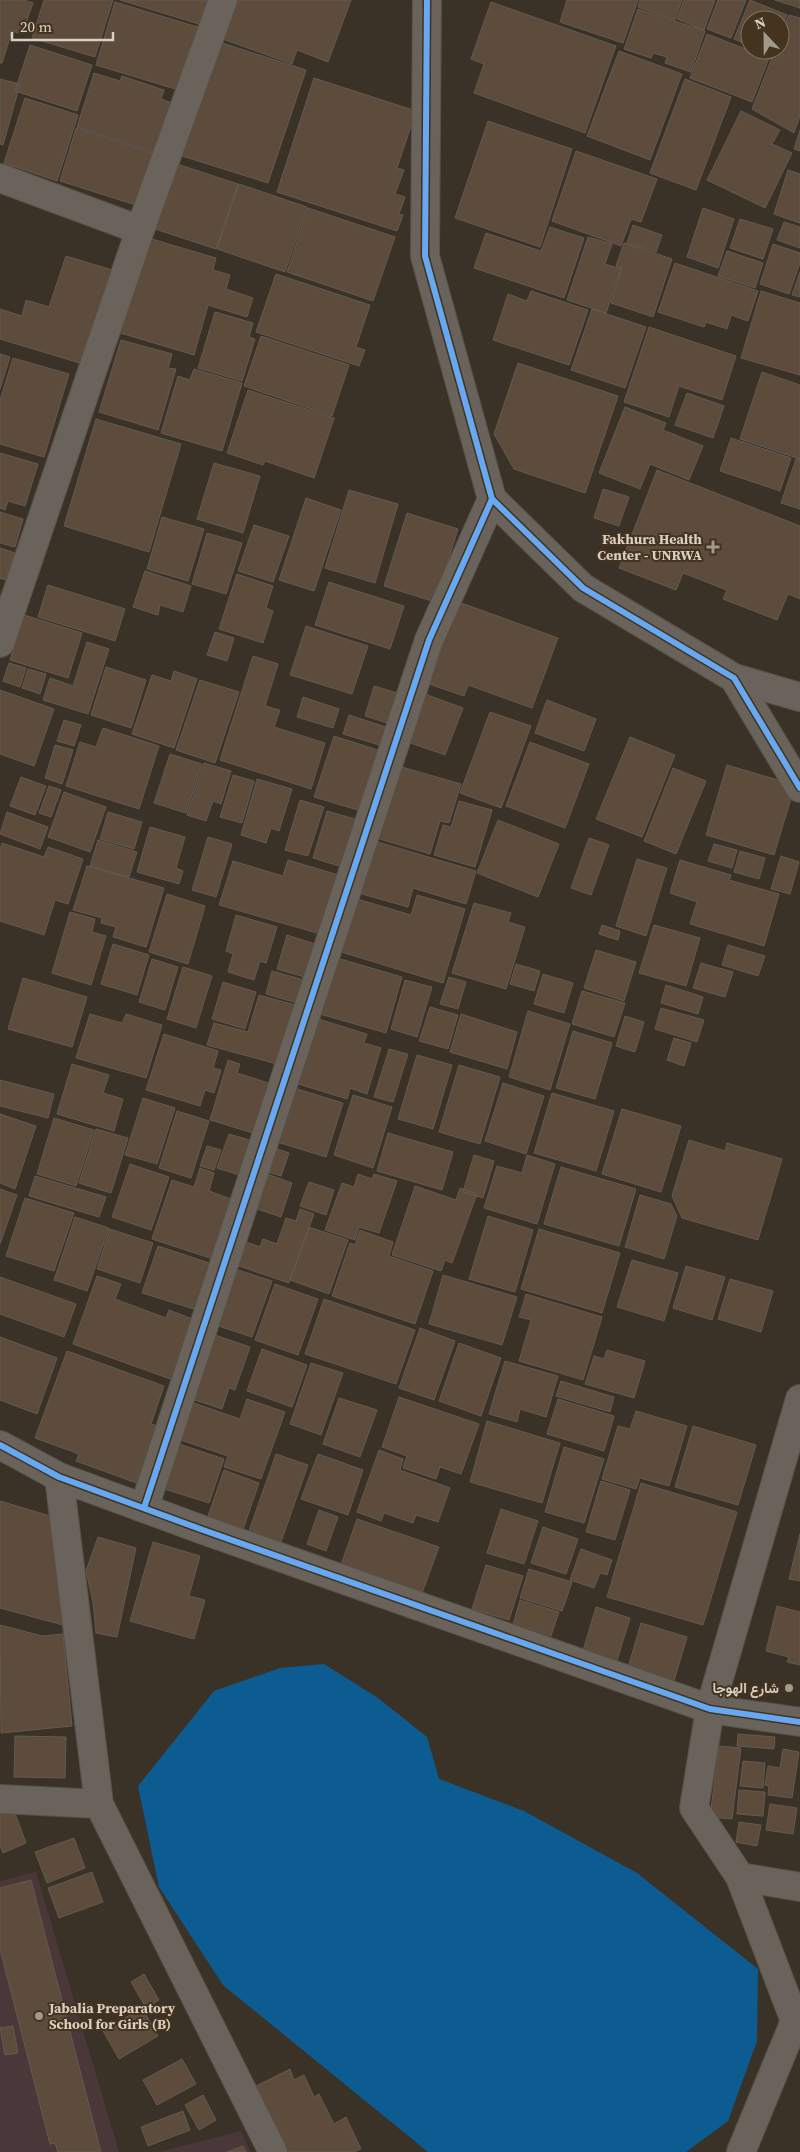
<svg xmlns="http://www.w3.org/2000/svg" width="800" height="2152" font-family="'Source Serif 4',Vazirmatn,serif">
  <rect width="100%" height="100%" fill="#3b3227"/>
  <path fill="#4a3739" d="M36 1872 119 2152H0V1881Z
    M241 2131 251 2152H159Z"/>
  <path fill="#0d5c91" d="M324 1664 378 1698 427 1737 439 1779 524 1811 637 1873 758 1969 757 2041 728 2121 686 2152H428L223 1985 159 1887 138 1786 214 1691 280 1668Z"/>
  <path fill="#5d4b3b" stroke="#635a52" d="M0 0H23L33 3 22 34 12 31 2 63H0Z
    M44 0H113L95 57 32 38Z
    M120 0H209L202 25Z
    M234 0H351L328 62 297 50 292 64 220 38Z
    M567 0H638L623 43 560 22Z
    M640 0H682L675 20 638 7Z
    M684 0H715L704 30 677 19Z
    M718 0H746L731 38 707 29Z
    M750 0 787 15 780 33V20H750V46L734 39Z
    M775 0H800V8Z
    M115 2 201 28 182 91 96 65Z
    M491 2 616 46 585 133 474 93 484 64 471 59Z
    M638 9 705 31 691 72 665 63 667 57 653 53 651 58 624 49Z
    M789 15 800 18V116L794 133 752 109 775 50H780V38Z
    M707 34 769 58 752 102 690 78Z
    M219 42 306 70 268 183 182 156Z
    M30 45 92 65 77 111 15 91Z
    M619 51 682 74 650 160 587 136Z
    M94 73 120 81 122 76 164 90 161 99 172 103 156 153 77 127Z
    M314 78 416 111 397 168 404 170 395 194 405 197 399 214 403 215 397 231 277 192Z
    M0 79 20 84 3 145 0 144Z
    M685 79 731 97 696 190 650 173Z
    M25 98 78 115 57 181 4 163Z
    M741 111 780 130 772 144 792 153 765 208 707 180Z
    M488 121 572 149 540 247 455 218Z
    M76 128 155 154 139 206 60 181Z
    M800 130V151L794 149Z
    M576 151 657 179 641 222 631 219 621 246 552 221Z
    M171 162 238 184 216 249 149 227Z
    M788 170 800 174V223L774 214Z
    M239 184 307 207 285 272 217 249Z
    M308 208 395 237 373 301 287 272Z
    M703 208 734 219 718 268 687 257Z
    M740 219 773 229 763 259 730 248Z
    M784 222 800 227V248L777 240Z
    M633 225 662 235 656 252 627 243Z
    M550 227 584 238 564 298 474 268 486 233 541 251Z
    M145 237 216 258 213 270 230 275 226 289 253 298 247 317 208 305 194 355 117 332Z
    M588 237 612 244 605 264 621 269 606 313 567 300Z
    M624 243 672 259 653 317 611 303 622 269 616 266Z
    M773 244 800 253V263L789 294 760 284Z
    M727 251 763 263 755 288 718 276Z
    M66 256 112 270 83 364 0 339V309L22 316 26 300 49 307Z
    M675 263 758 291 748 321 731 315 727 329 706 322 704 327 658 312Z
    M800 272V297L792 295Z
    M276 274 370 305 356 347 365 350 359 366 256 332Z
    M531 291 588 310 569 365 493 340 508 294 527 301Z
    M761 291 800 303V375L741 358Z
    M592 309 646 327 625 388 571 370Z
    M215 312 253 323 249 337 255 339 242 381 198 368Z
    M649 327 736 356 722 400 679 386 669 417 624 402Z
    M261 336 349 365 332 416 244 386Z
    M121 340 172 354 168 368 176 369 158 430 99 412Z
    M0 354 10 357 0 389Z
    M13 358 69 374 44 457 0 444V400Z
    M518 363 618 396 585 493 514 469 494 434Z
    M194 369 242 383 222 451 161 433 178 376 190 380Z
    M762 372 800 385V459L740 439Z
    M248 390 334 418 314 478 265 461 263 465 227 453Z
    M687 393 724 406 713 438 675 425Z
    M625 407 666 423 663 430 703 446 689 480 650 464 640 489 599 473Z
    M96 419 181 444 149 552 64 526Z
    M731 438 791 458 780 491 720 471Z
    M0 453 38 464 25 506 8 501 5 510 0 508Z
    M796 459 800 460V509L781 503Z
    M214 463 260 476 243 533 197 519Z
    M657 470 800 526V599L788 594 777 620 723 599 727 590 683 573 676 590 619 568Z
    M603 489 629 497 619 526 594 518Z
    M349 490 398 504 375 583 325 568Z
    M306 498 341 510 314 591 279 580Z
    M0 512 23 519 15 547 0 543Z
    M407 513 458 529 435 602 384 586Z
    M162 517 204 529 188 581 147 569Z
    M254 525 289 536 273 582 238 571Z
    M207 533 242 543 226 594 192 584Z
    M0 548 15 553 5 580 0 578Z
    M145 571 191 586 183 612 160 605 158 615 133 607Z
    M237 574 273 586 266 608 273 611 263 643 219 629Z
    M329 582 404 606 390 649 315 625Z
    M48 585 125 609 115 641 38 617Z
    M456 601 558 638 532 708 468 685 464 696 426 683Z
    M24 615 82 633 68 678 10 660Z
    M306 626 368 646 352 694 290 675Z
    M215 632 234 638 227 661 207 655Z
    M87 642 109 649 88 714 43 700 50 678 73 686Z
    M253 656 278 664 265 706 280 710 274 727 325 743 311 789 220 760Z
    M9 663 26 668 20 687 3 681Z
    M106 667 146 680 131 728 91 715Z
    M28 669 46 674 40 694 22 688Z
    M174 671 197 679 174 748 132 734 152 675 171 681Z
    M200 680 239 692 215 763 176 750Z
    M374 686 404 695 394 725 365 716Z
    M0 690 54 709 34 766 0 754Z
    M422 693 463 708 445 755 405 741Z
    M303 697 339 709 333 728 297 717Z
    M547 700 596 719 584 751 535 733Z
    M490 712 531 726 501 808 460 793Z
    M349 715 389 728 383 746 343 734Z
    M64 720 81 725 74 746 57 741Z
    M103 728 159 746 139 809 66 786 80 742 96 747Z
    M334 736 387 753 368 813 314 797Z
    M630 737 675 755 642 837 596 819Z
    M530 742 589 764 565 828 506 806Z
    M55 745 73 750 62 784 45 778Z
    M170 754 202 764 186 813 154 803Z
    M204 763 231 771 221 804 213 801 206 821 187 815Z
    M395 765 461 784 449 823 440 821 430 854 373 837Z
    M727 765 795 785 774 855 706 835Z
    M673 768 706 781 676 854 644 841Z
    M233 775 254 781 242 823 220 817Z
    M21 777 46 786 35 815 10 806Z
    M257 779 292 789 279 831 271 828 266 843 241 835Z
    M49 786 61 790 51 817 39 813Z
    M64 792 106 807 90 852 48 837Z
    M300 800 324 807 308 856 285 850Z
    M459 801 492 810 475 867 434 855 443 825 451 827Z
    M327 811 365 822 349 869 313 858Z
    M7 812 48 827 40 849 0 834Z
    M108 812 142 822 134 849 100 839Z
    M498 820 559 844 538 897 477 873Z
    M150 827 185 837 176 868 183 871 179 884 137 872Z
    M208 837 232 844 216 897 192 890Z
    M589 838 609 845 591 895 571 888Z
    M98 840 137 852 129 877 90 866Z
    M371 840 476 871 466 904 413 888 408 907 355 892Z
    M2 843 44 857 48 847 83 859 68 904 55 900 44 935 0 921V850Z
    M714 844 737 850 732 868 708 861Z
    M740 851 765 858 759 879 734 872Z
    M781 856 799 862 790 894 771 889Z
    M637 859 667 868 646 936 616 926Z
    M288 860 342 876 324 935 219 905 233 861 283 876Z
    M680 860 731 875 729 880 779 894 764 946 690 924 697 902 670 893Z
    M87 866 164 888 146 947 113 937 116 927 101 923 102 918 73 910Z
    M167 894 205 906 188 964 149 952Z
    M417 895 465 909 443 983 338 951 354 898 411 915Z
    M474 903 511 913 508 922 525 927 506 989 452 973Z
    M70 912 95 919 92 932 106 936 91 985 52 973Z
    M236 915 277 927 266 963 260 961 254 980 228 972 233 954 226 951Z
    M602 925 620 931 618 940 599 934Z
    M654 925 700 938 686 986 639 973Z
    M287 935 318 945 308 978 277 969Z
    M113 944 149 955 137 995 101 984Z
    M728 945 765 956 758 976 722 965Z
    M596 950 636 962 624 1001 584 988Z
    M337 958 402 977 386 1033 320 1014Z
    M152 959 178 967 165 1010 139 1002Z
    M701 963 733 972 725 997 693 988Z
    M516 964 540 971 534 991 510 984Z
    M183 967 212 976 196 1028 167 1019Z
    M272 971 311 982 304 1005 266 994Z
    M543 974 573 983 564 1013 534 1004Z
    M449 977 466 982 458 1009 440 1004Z
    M23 978 87 997 72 1047 8 1029Z
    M405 980 432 987 417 1037 391 1029Z
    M223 982 256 992 245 1029 212 1019Z
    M666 985 703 997 698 1014 661 1003Z
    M582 991 625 1003 614 1037 572 1024Z
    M259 995 295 1005 277 1064 207 1045 214 1023 248 1032Z
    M430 1007 458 1015 448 1049 419 1041Z
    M661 1008 704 1020 697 1042 655 1029Z
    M528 1011 570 1024 550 1090 509 1077Z
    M90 1014 122 1023 126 1014 162 1025 146 1078 76 1058Z
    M461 1014 517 1032 507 1069 450 1052Z
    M625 1016 644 1022 635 1052 616 1046Z
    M315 1018 367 1034 364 1043 381 1048 367 1094 350 1088 347 1099 295 1083Z
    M573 1031 612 1043 595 1099 556 1088Z
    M164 1034 218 1051 213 1068 221 1070 214 1093 205 1090 200 1106 146 1090Z
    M674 1038 691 1043 684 1066 667 1060Z
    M389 1049 408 1054 393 1102 374 1097Z
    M417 1055 452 1065 433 1129 398 1119Z
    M228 1060 240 1064 237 1073 278 1086 263 1136 210 1120Z
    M72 1064 109 1075 103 1093 123 1099 114 1131 57 1114Z
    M459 1065 500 1077 480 1144 439 1132Z
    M0 1080 54 1094 48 1118 0 1106Z
    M503 1083 544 1096 526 1154 485 1141Z
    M291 1087 343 1103 326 1157 274 1141Z
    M552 1093 614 1111 596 1171 534 1153Z
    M353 1095 392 1107 373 1168 334 1155Z
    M143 1098 175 1108 157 1164 125 1155Z
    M622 1109 681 1126 661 1192 602 1174Z
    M177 1111 209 1121 191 1178 159 1168Z
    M0 1114 36 1126 15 1189 0 1183Z
    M54 1118 94 1130 76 1186 37 1174Z
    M96 1129 128 1138 111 1193 79 1183Z
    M388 1133 453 1152 442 1190 377 1171Z
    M229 1134 260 1143 249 1178 217 1168Z
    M689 1140 725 1151 727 1143 782 1159 758 1240 682 1218 672 1196Z
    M207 1146 221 1150 214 1170 200 1166Z
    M272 1147 289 1153 281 1176 265 1171Z
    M474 1155 494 1161 483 1198 463 1192Z
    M527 1155 555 1164 537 1224 484 1208 497 1166 522 1173Z
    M130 1164 169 1177 151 1230 112 1217Z
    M561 1167 636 1189 619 1246 544 1224Z
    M200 1168 214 1173 209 1191 236 1201 216 1260 152 1239 172 1180 194 1187Z
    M267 1174 292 1183 281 1217 254 1208Z
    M358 1174 372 1179 374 1174 397 1181 379 1233 359 1227 355 1240 325 1230 342 1183 354 1187Z
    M35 1176 106 1197 99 1217 29 1196Z
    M309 1182 334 1190 326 1215 300 1206Z
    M415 1186 456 1200 460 1188 477 1194 452 1263 445 1260 441 1271 392 1255Z
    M0 1189 17 1195 0 1244Z
    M640 1195 671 1204 677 1216 664 1259 625 1247Z
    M25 1198 74 1213 54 1271 6 1256Z
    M300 1209 314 1214 289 1283 233 1264 241 1240 260 1247 263 1239 277 1244 286 1218 296 1221Z
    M488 1216 533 1230 515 1292 469 1279Z
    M75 1217 109 1228 87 1291 54 1280Z
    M309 1227 348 1240 329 1294 290 1280Z
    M110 1229 153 1243 140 1283 97 1269Z
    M539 1229 620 1253 602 1313 521 1289Z
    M360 1230 393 1242 389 1256 433 1271 415 1324 332 1296 350 1243 355 1245Z
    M158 1246 212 1264 197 1310 142 1293Z
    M632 1260 678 1273 664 1321 617 1307Z
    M686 1266 725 1277 712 1320 673 1308Z
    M229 1267 272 1281 252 1337 209 1323Z
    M443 1275 517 1297 502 1345 429 1324Z
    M97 1276 121 1284 115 1299 166 1318 169 1310 195 1320 173 1380 73 1344Z
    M0 1277 76 1304 64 1337 0 1314Z
    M730 1279 773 1291 761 1332 718 1319Z
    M275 1284 318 1299 298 1355 255 1340Z
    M526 1294 602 1317 583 1380 519 1361 531 1320 519 1317Z
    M324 1299 415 1330 396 1384 305 1354Z
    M420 1328 455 1341 434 1400 399 1388Z
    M209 1333 250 1347 235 1390 229 1388 222 1409 192 1399Z
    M0 1337 57 1358 37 1414 0 1400Z
    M459 1343 501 1358 481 1416 439 1401Z
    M262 1349 307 1365 292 1407 247 1391Z
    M607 1350 645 1361 634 1398 585 1384 594 1356 604 1359Z
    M67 1351 164 1386 151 1424 163 1428 142 1485 76 1461 79 1454 35 1438Z
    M505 1361 558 1376 546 1417 520 1409 517 1422 489 1414Z
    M311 1363 343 1373 321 1435 290 1424Z
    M561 1381 614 1397 610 1412 556 1396Z
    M399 1397 479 1424 461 1474 440 1467 436 1479 403 1468 407 1456 382 1447Z
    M339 1398 377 1410 360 1457 323 1444Z
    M247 1399 285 1412 261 1479 224 1467 228 1456 175 1438 188 1401 240 1419Z
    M558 1399 614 1416 604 1451 547 1434Z
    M636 1411 687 1426 669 1486 640 1478 636 1489 602 1479 618 1426 630 1429Z
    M487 1421 560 1443 542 1503 470 1482Z
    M693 1426 756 1445 738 1505 675 1487Z
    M173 1442 224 1459 209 1503 158 1487Z
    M564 1447 604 1459 584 1523 545 1512Z
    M379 1450 403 1459 400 1470 450 1488 438 1522 416 1515 413 1523 384 1513 381 1521 357 1512Z
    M276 1454 308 1465 281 1542 249 1531Z
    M318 1454 363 1470 348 1515 301 1499Z
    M224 1470 259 1483 241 1535 206 1522Z
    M601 1481 630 1490 615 1540 586 1532Z
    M641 1483 737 1512 703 1625 607 1597Z
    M0 1501 50 1516 63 1625 0 1608Z
    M501 1509 538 1521 524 1564 487 1553Z
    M319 1510 338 1517 326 1551 307 1544Z
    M357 1519 439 1547 422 1593 341 1565Z
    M543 1527 578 1539 566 1574 531 1563Z
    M800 1534V1581L789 1579Z
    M98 1537 136 1548 117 1637 96 1633 93 1602 86 1571Z
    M153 1542 200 1556 189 1596 205 1600 194 1639 130 1621Z
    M581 1549 612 1560 607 1575 600 1573 594 1588 570 1580Z
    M486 1565 523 1576 509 1620 472 1609Z
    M529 1569 572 1582 562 1611 520 1598Z
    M520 1600 559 1612 551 1636 528 1628 526 1636 511 1632Z
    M777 1606 800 1612V1665L787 1662 789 1657 766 1651Z
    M596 1607 630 1618 616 1664 582 1654Z
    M641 1623 687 1637 674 1681 628 1668Z
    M0 1625 42 1636 63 1634 72 1726 1 1733Z
    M738 1734 775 1737 774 1749 737 1746Z
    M15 1736 66 1737 65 1778 14 1777Z
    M719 1746 741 1748 732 1819 710 1817Z
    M783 1749 799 1752 792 1798 768 1795 769 1786 765 1785 768 1766 780 1768Z
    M743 1761 765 1763 763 1788 740 1786Z
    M739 1790 765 1792 763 1816 737 1814Z
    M770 1804 797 1808 793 1834 766 1830Z
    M13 1808 26 1843 3 1853 0 1846V1812Z
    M739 1822 761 1825 757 1846 736 1842Z
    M74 1838 85 1868 47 1883 35 1852Z
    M92 1872 103 1902 59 1918 48 1888Z
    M31 1880 101 2152H58L55 2143 50 2144 0 1949V1888Z
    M144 1974 159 2000 146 2008 131 1982Z
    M142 2008 158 2036 119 2059 103 2031Z
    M13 2026 18 2053 5 2055 0 2028Z
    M182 2059 196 2084 157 2105 143 2080Z
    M290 2069 294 2080 304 2075 314 2097 319 2094 334 2124 346 2117 361 2149 354 2152H276L246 2091Z
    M203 2095 216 2120 199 2130 185 2105Z
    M183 2111 190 2130 148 2146 141 2127Z
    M243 2146 246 2152H227Z"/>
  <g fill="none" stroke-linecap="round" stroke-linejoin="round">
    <g stroke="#585147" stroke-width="30">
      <path id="minor" d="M427 0 425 256 492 499 583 588 734 678 800 788
        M0 178 140 230
        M0 643 140 230 223 0
        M734 678 800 697
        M0 1445 59 1477 203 1530 710 1709 800 1722
        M59 1477 99 1804 273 2152
        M144 1508 429 640 492 499
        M0 1799 99 1804
        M740 1877 800 1887
        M741 2152 795 2021 740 1877 694 1808 710 1709 800 1399"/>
    </g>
    <use href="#minor" stroke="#6a635b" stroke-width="28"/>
    <g stroke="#43331f" stroke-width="9">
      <path id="cycleway" d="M427 0 425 256 492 499 583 588 734 678 800 788
        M0 1445 59 1477 203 1530 710 1709 800 1722
        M144 1508 429 640 492 499"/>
    </g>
    <use href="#cycleway" stroke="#66a8f1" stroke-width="6"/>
  </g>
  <g fill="#a2998c" stroke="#43331f" stroke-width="2">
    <path d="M710.5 539.5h5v5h5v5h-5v5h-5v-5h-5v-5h5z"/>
    <circle cx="789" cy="1688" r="5"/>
    <circle cx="39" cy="2016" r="5"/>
  </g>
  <g text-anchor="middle" stroke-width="4" stroke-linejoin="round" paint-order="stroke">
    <g font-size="14" font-weight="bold" fill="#d9d0c3" stroke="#43331f" text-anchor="end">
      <text x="702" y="544">Fakhura Health<tspan x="702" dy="16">Center - UNRWA</tspan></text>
      <text x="779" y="1693">شارع الهوجا</text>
      <text x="49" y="2013" text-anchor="start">Jabalia Preparatory<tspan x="49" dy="16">School for Girls (B)</tspan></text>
    </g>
  </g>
  <g transform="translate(765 35) rotate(338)"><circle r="24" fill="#43331f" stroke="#7f7261"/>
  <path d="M0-4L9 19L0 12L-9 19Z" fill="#a2998c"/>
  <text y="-8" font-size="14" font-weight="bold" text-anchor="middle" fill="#d9d0c3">N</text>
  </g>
  <path d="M12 32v8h101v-8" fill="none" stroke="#d9d0c3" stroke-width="2.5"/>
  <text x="20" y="32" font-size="15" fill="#d9d0c3" stroke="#43331f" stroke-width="4" paint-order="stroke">20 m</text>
</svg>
